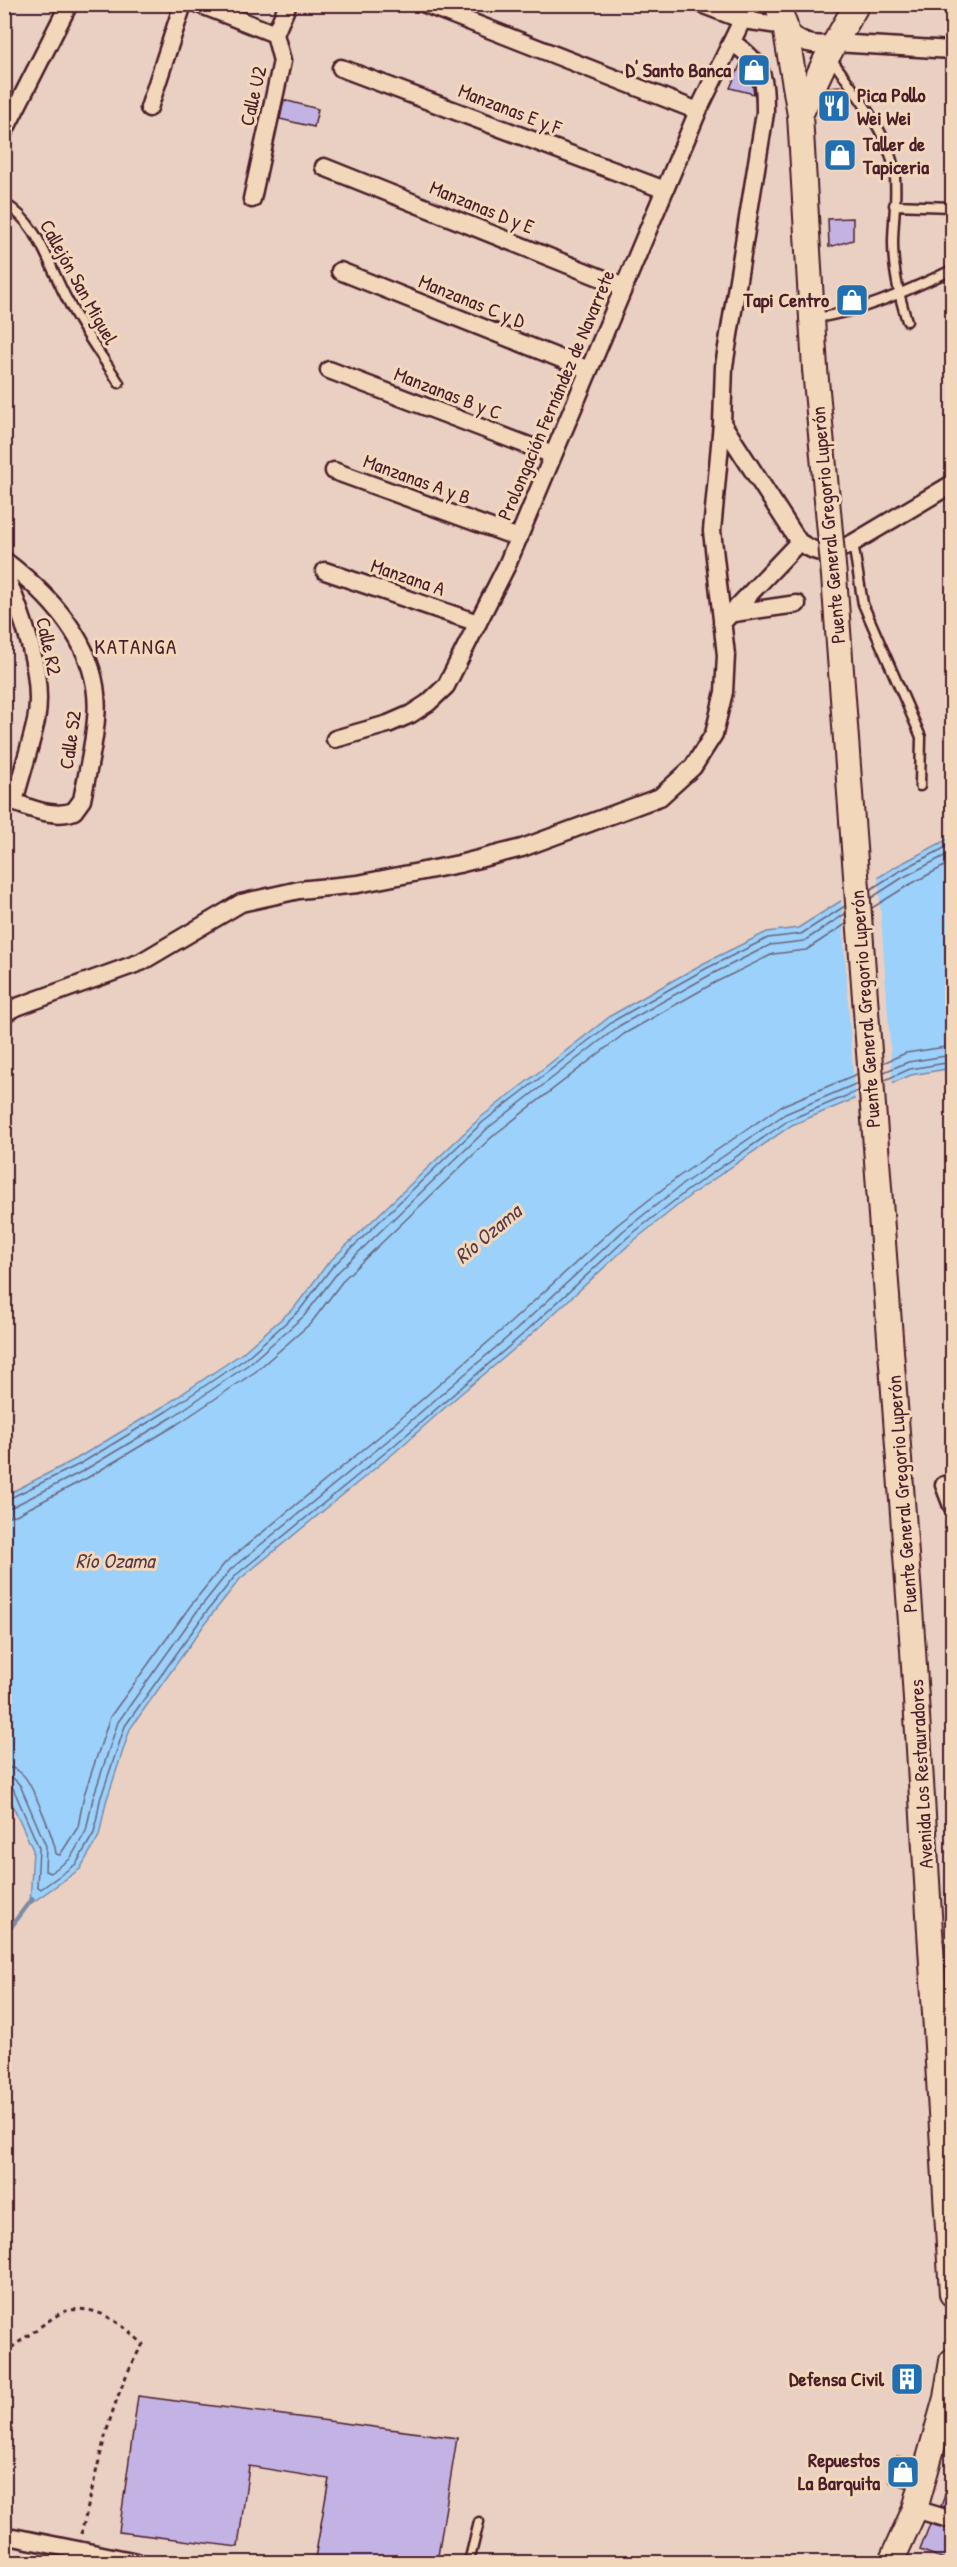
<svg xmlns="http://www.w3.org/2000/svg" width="957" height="2567" font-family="'Patrick Hand',sans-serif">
  <rect width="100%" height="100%" fill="#e9d0c2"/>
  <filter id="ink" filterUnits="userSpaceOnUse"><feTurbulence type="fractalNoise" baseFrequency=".0167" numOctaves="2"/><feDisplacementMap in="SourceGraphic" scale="12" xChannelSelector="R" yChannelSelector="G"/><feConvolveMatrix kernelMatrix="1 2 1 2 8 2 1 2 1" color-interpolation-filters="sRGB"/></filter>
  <g filter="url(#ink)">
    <path fill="#9bd1fa" stroke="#7b8aa7" stroke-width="1.5" d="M952 837V1068L911 1075 792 1125 692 1194 632 1242 525 1340 458 1396 395 1452 240 1579 209 1618 130 1729 106 1802 99 1836 80 1869 30 1904 33 1850 5 1788 4 1496 76 1459 164 1406 241 1354 295 1307 328 1263 480 1118 612 1015 704 963 767 932 798 928 895 867Z"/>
    <path fill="#e9d0c2" d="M878 874 893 1086 855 1102 841 898Z"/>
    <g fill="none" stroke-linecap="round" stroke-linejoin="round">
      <path stroke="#6a667e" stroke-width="1.5" d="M871 889 898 872 952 844
        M871 898 902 878 952 852
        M872 908 907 886 952 862
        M883 1063 906 1053 952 1046
        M884 1072 908 1062 952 1055
        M885 1080 910 1069 952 1062
        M4 1501 80 1464 167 1411 245 1359 299 1311 332 1267 483 1122 615 1020 707 968 768 938 801 934 845 906
        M4 1508 12 1507 83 1471 171 1418 249 1364 304 1316 338 1272 488 1128 619 1026 710 975 770 945 804 941 845 914
        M4 1517 16 1515 87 1478 176 1425 255 1372 311 1323 345 1278 494 1135 624 1034 714 983 773 954 806 950 846 924
        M4 1767C11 1767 17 1769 22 1774 32 1782 55 1841 56 1854L60 1855 78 1827 84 1795 110 1717 191 1605 225 1563 381 1435 510 1323 617 1225 678 1177 781 1106 857 1074
        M4 1776 13 1778 20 1785 46 1846 45 1871 50 1873 70 1859 86 1831 93 1798 118 1722 198 1610 231 1569 386 1442 516 1330 623 1231 683 1184 785 1114 858 1083
        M4 1784 13 1788 39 1848 37 1886 41 1889 76 1864 94 1833 100 1800 125 1726 204 1615 236 1575 391 1448 521 1336 628 1237 688 1190 789 1120 858 1091"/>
      <path stroke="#7b8aa7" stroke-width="5" d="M4 1936 32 1899"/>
    </g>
    <path fill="#c3b3e4" stroke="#4a1f2b" stroke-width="1.5" d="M741 63 751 76 754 94 730 88Z
      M840 86 844 118 828 120 824 96 829 87Z
      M284 100 318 109 314 127 280 119Z
      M853 218V240L829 247 828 219Z
      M138 2396 457 2438 437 2562H354L335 2560 334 2562 315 2558 329 2479 249 2466 238 2547 119 2532Z
      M897 2456 914 2460 906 2487 890 2482Z
      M951 2479 952 2480V2509L941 2506Z
      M930 2524 952 2530V2562L920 2550Z"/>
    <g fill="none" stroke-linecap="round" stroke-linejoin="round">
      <g stroke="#4a1f2b" stroke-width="13">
        <path id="lane" d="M830 57C852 88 887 131 894 169 898 193 893 220 893 243 893 269 899 296 907 321
          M4 203C41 225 49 268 69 303 83 331 102 356 119 383
          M894 205 952 207
          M814 318C864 312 908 290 952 270
          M853 543 863 604 921 737 920 786
          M4 999 14 1008
          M469 2562 479 2522"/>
      </g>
      <g stroke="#4a1f2b" stroke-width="21">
        <path id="street" d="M199 4 275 34
          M425 4 698 111
          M701 4 743 20 785 26C798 44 814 47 835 43L952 50
          M341 68 665 190
          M149 108 183 4
          M4 132 69 4
          M324 167 624 287
          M252 199 282 61 275 34 288 4
          M340 271 589 370
          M329 370 553 455
          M722 423 799 542C823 557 828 555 853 543L952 484
          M334 471 519 538
          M4 560C54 598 103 651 96 719 94 746 87 774 82 800L74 811C54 819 22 807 4 796
          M325 571 478 623
          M4 572C22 614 45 675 36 721 30 748 21 775 14 802
          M734 613 797 604
          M722 623 799 542
          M335 739 388 724 411 714 428 703 446 686 507 565 698 111 750 4
          M4 1014 14 1008 141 962 241 903 299 890 358 884 459 864 522 848 660 797 693 767 714 734 724 692 726 655 712 531 722 423 724 366 765 113C765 77 764 64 733 43
          M944 1485 952 1506
          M915 2509 952 2520
          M13 2537 137 2562"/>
      </g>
      <g stroke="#4a1f2b" stroke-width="28">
        <path id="secondary" d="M777 4 785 26 800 115 815 369
          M800 115 828 55 857 4
          M913 1650 952 2294
          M891 2562 915 2509 946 2398 952 2361"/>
      </g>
      <path stroke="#4a1f2b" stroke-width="3" stroke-dasharray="4.5 4.5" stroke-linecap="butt" d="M4 2353C16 2345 55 2314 66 2311 97 2303 123 2325 143 2344 108 2400 98 2471 81 2534"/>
      <use href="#lane" stroke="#f3d7ba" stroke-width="8"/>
      <use href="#street" stroke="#f3d7ba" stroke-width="16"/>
      <use href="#secondary" stroke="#f3d7ba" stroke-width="24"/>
      <g stroke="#4a1f2b" stroke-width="28" stroke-linecap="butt">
        <path id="secondary-bridge" d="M815 369 834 576 913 1650"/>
      </g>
      <use href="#secondary-bridge" stroke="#f3d7ba" stroke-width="24"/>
    </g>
  </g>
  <defs>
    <g id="shop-square" transform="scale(1.725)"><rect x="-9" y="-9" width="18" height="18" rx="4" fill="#1f6fb2" stroke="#f3d7ba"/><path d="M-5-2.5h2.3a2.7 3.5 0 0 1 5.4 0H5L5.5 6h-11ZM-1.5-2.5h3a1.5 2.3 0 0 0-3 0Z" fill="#fff"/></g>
    <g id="restaurant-square" transform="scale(1.725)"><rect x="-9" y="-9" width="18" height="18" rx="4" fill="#1f6fb2" stroke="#f3d7ba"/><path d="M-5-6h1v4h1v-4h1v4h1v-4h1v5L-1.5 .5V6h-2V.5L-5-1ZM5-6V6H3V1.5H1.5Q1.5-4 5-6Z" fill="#fff"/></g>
    <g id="building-square" transform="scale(1.725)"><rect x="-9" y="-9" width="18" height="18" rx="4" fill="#1f6fb2" stroke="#f3d7ba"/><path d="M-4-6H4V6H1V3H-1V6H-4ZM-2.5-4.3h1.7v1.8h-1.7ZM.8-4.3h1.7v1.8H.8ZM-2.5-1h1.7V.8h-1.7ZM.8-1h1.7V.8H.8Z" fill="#fff"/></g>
  </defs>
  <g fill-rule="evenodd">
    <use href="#shop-square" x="754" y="70"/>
    <use href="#restaurant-square" x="834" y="106"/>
    <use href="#shop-square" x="840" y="155"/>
    <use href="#shop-square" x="852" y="300"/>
    <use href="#building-square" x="907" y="2379"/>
    <use href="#shop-square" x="903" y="2472"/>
  </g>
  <g text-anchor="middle" stroke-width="6" stroke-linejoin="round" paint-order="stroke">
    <g font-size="20" font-weight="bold" fill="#4a1f2b" stroke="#f3d7ba" text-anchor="end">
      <text x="731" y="77">D' Santo Banca</text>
      <text x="857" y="102" text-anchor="start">Pica Pollo<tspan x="857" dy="23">Wei Wei</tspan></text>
      <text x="863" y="151" text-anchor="start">Taller de<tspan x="863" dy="23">Tapiceria</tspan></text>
      <text x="829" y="307">Tapi Centro</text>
      <text x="884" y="2386">Defensa Civil</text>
      <text x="880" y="2467">Repuestos<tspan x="880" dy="23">La Barquita</tspan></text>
    </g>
    <g font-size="20" fill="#4a1f2b" stroke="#f3d7ba">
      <text transform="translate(253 96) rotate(-77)" y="7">Calle U2</text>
      <text transform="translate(510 109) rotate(21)" y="7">Manzanas E y F</text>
      <text transform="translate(482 207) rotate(22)" y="7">Manzanas D y E</text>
      <text transform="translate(79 282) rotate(61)" y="7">Callejón San Miguel</text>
      <text transform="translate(472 301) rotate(22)" y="7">Manzanas C y D</text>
      <text transform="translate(448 393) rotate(21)" y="7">Manzanas B y C</text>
      <text transform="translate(556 395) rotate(-67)" y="7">Prolongación Fernández de Navarrete</text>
      <text transform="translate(417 479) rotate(20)" y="7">Manzanas A y B</text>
      <text transform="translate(828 525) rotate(-95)" y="7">Puente General Gregorio Luperón</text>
      <text transform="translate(408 577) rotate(19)" y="7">Manzana A</text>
      <text transform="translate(49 646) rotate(78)" y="7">Calle R2</text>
      <text transform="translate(70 740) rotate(-82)" y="7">Calle S2</text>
      <text transform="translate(865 1009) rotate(-94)" y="7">Puente General Gregorio Luperón</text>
      <text transform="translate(902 1494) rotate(-94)" y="7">Puente General Gregorio Luperón</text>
      <text transform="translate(921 1774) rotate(-93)" y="7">Avenida Los Restauradores</text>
    </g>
    <g font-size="21" letter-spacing="1.5" fill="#4a1f2b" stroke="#f3d7ba">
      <text x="136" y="654">KATANGA</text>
    </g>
    <g font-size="21" font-style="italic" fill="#563a4a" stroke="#f3d7ba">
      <text transform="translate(488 1234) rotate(-40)" y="7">Río Ozama</text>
      <text x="115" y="1568">Río Ozama</text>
    </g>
  </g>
  <rect width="957" height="2567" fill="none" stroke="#f3d7ba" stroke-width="24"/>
  <rect x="12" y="12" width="933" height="2543" fill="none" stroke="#4a1f2b" stroke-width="2" filter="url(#ink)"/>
</svg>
